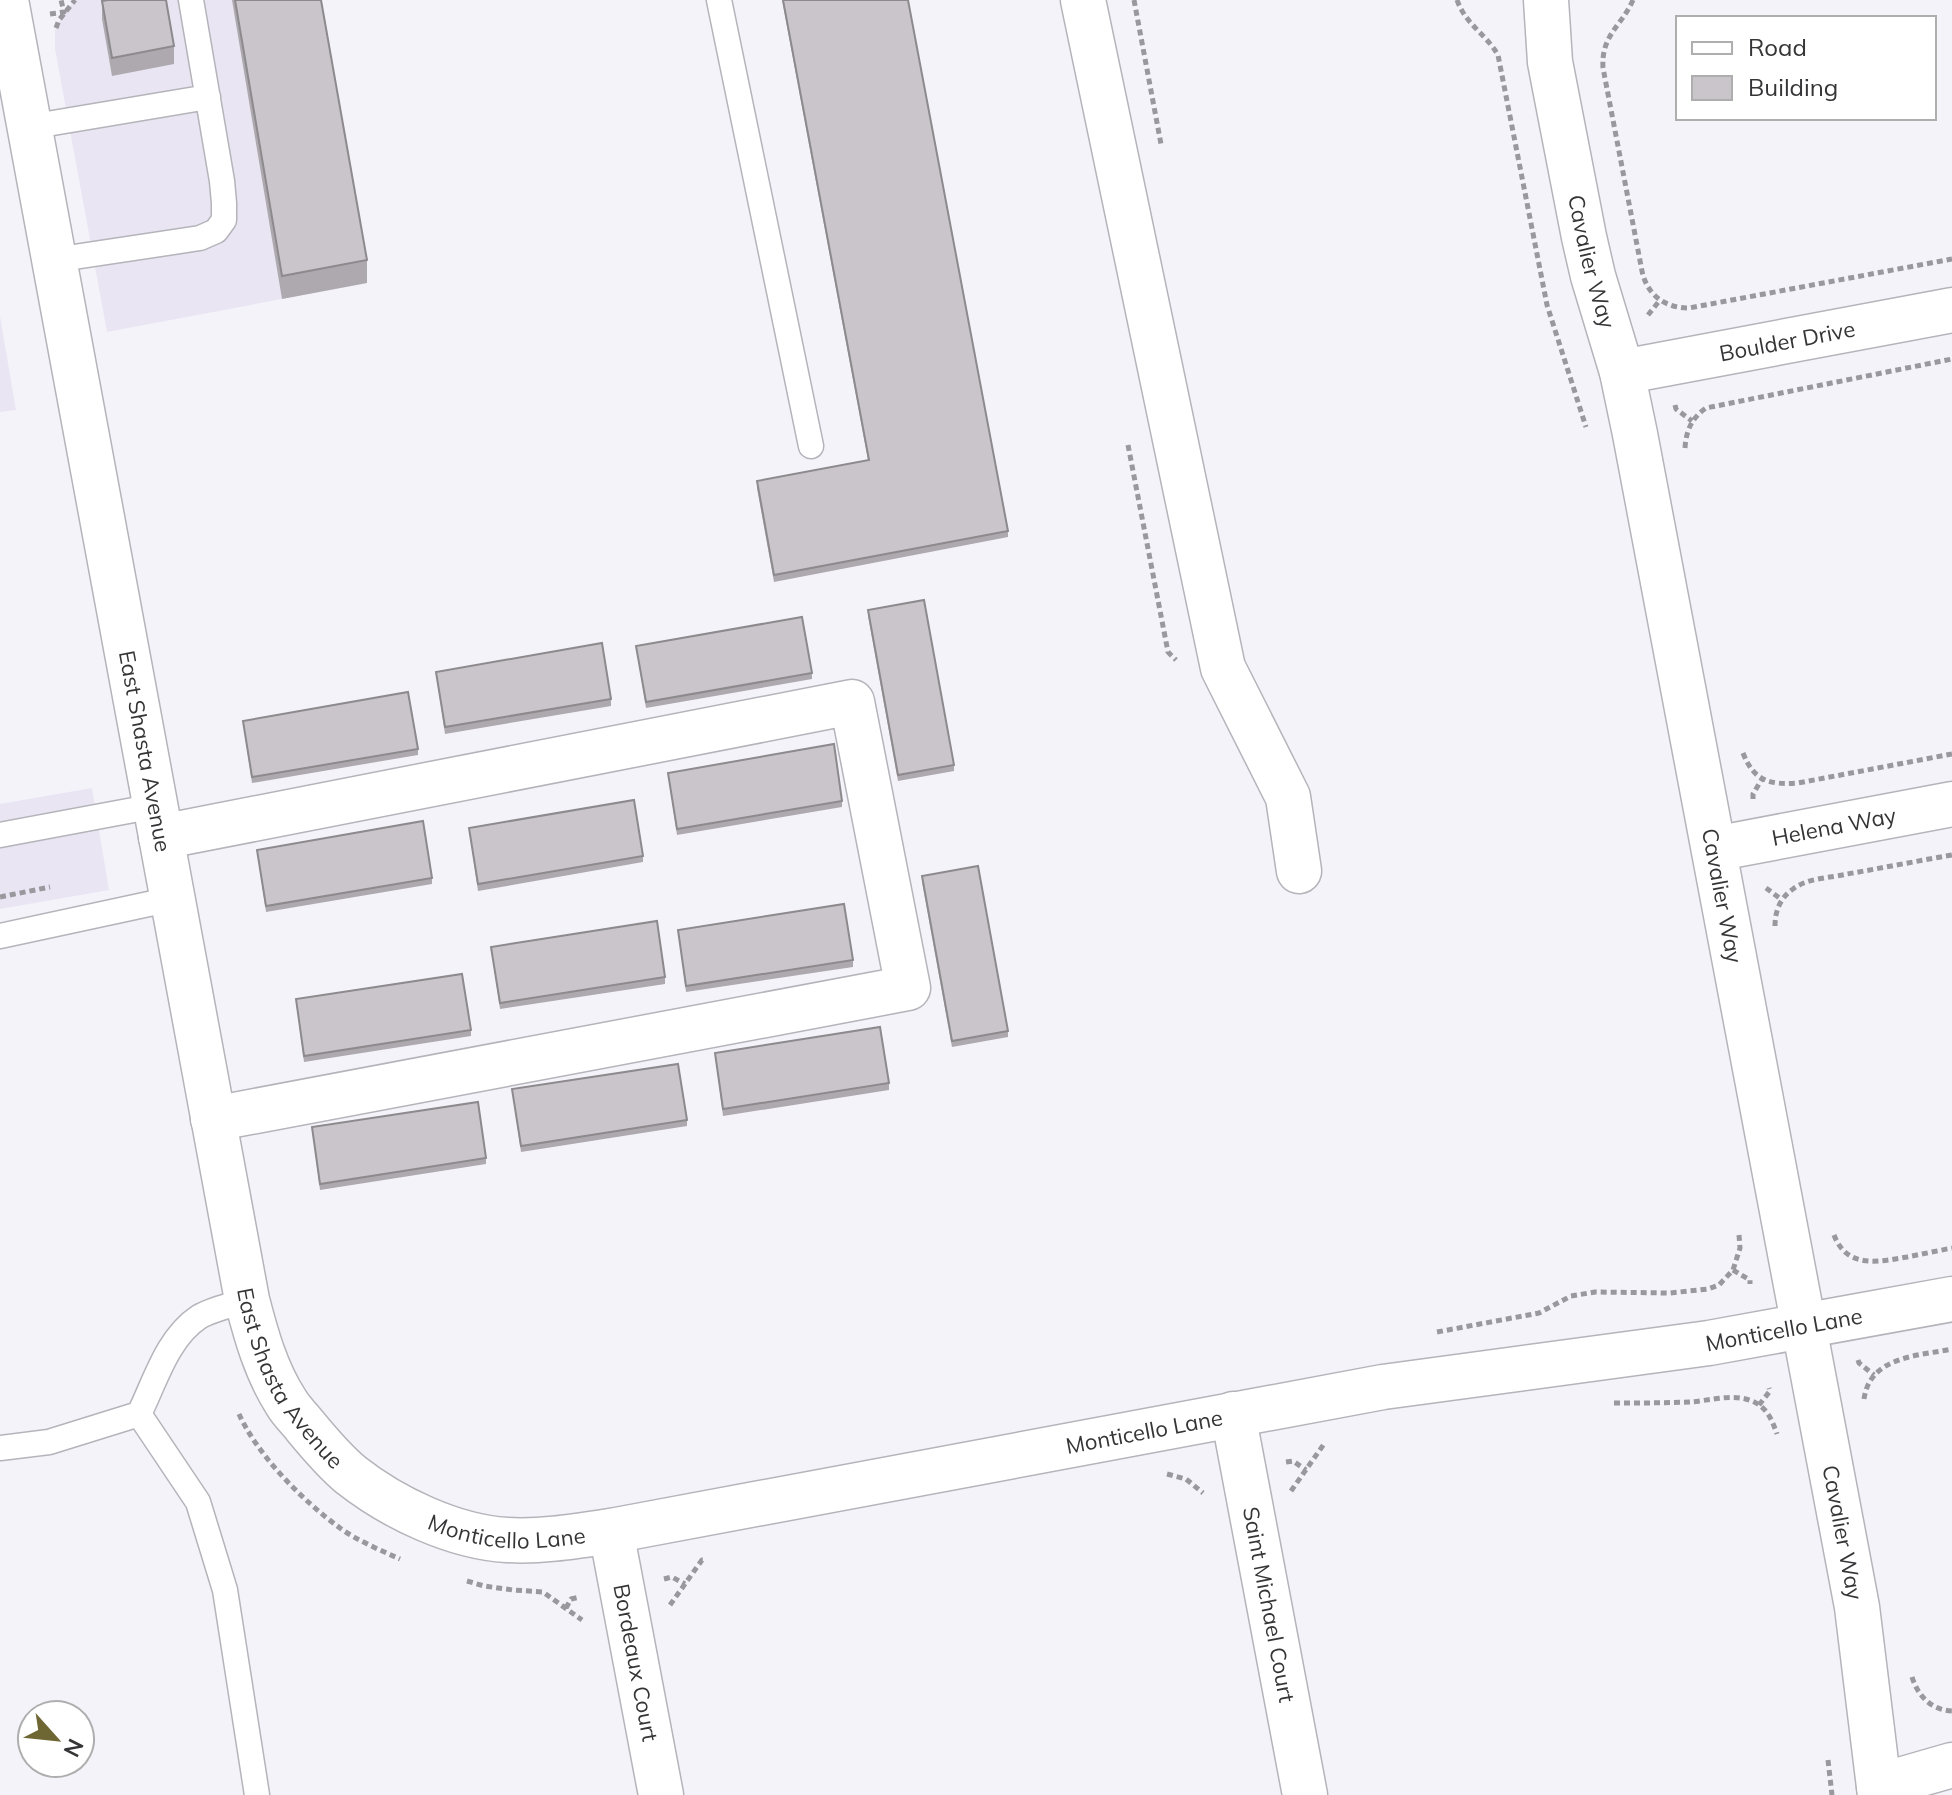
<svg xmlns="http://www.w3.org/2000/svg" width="1952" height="1795" font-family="Mulish,sans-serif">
  <rect width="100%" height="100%" fill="#f5f3fa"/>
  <path fill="#e9e5f3" d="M75 0H316L367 283 107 332 55 49V30L64 12Z
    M0 316 16 410 0 412Z
    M92 788 109 890 0 909V804Z"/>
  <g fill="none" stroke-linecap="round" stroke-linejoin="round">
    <g stroke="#b5b4ba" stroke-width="27">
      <path id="service" d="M719 0 811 446
        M29 127 208 97
        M54 260 200 238 216 231 224 220V203L222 181 191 0
        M0 835 155 806
        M0 936 172 899
        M139 1414 198 1502 225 1590 257 1795
        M0 1448 49 1442 139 1414C155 1382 167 1338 199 1317 212 1309 232 1305 247 1300"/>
    </g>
    <g stroke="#b5b4ba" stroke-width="47">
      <g id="minor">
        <path id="s1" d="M6 0 247 1300C256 1335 266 1371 286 1402 291 1411 299 1418 305 1426 319 1443 334 1461 351 1475 393 1508 454 1537 507 1540 542 1542 577 1536 611 1531L1383 1387 1709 1343 1952 1299"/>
        <path d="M1083 0 1223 668 1288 797 1299 871"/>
        <path id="s2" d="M1546 0 1550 62 1584 237 1593 276 1622 372 1635 434 1857 1607 1880 1795"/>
        <path id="s3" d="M1622 372 1952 310"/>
        <path d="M161 837 852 702 908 988 213 1119"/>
        <path id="s4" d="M1714 849 1952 804"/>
        <path id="s5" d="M1233 1414 1305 1795"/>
        <path id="s6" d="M611 1531 661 1795"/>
        <path d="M1879 1786 1952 1765"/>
      </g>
    </g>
    <path stroke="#99989d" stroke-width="5" stroke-dasharray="6 4" stroke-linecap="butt" d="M1134 0 1161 144
      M1457 0C1466 25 1486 34 1498 55L1547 305 1586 427
      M1633 0C1621 27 1601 35 1603 68L1642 271C1647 295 1665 308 1689 308L1952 259
      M50 14 64 12 61 0
      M56 28 59 20 75 0
      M1648 315 1660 300
      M1675 405 1676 409 1692 421
      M1128 445 1168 652 1176 660
      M1685 448C1686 430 1692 418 1706 408L1952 359
      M1743 753C1754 781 1769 785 1798 783L1952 754
      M1753 799V794L1762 779
      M1766 888 1782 900
      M0 897 50 887
      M1775 926C1775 911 1780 898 1793 889 1807 878 1830 878 1847 874 1882 868 1917 861 1952 855
      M1834 1235C1847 1269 1878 1262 1907 1257 1922 1254 1937 1251 1952 1248
      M1733 1270 1750 1280V1284
      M1437 1332 1539 1313 1571 1296 1595 1292 1670 1293 1708 1289 1719 1285 1733 1270 1740 1248 1739 1235
      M1858 1360 1859 1363 1874 1375
      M1864 1399C1870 1356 1918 1356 1952 1349
      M1614 1403C1639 1403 1664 1403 1689 1402 1709 1401 1733 1393 1752 1401 1767 1407 1772 1420 1777 1434
      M1759 1405 1770 1391 1769 1388
      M239 1414C258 1456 303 1501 340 1528 358 1541 380 1550 400 1559
      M1286 1462 1293 1461 1306 1470
      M1167 1474 1186 1479 1203 1493
      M1291 1491 1324 1444
      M664 1579 672 1577 685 1584
      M467 1581 484 1586 513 1590 543 1592 582 1620
      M670 1605 702 1560H705
      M566 1608 571 1599 580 1597
      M1912 1677C1918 1696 1931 1710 1952 1711
      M1828 1760 1832 1795"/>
    <use href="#service" stroke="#fff" stroke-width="24"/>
    <use href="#minor" stroke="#fff" stroke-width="44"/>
  </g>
  <path fill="#aea9ae" d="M232 0H321L367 260V283L282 299Z
    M782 0H908L1008 531V537L774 582 757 488V481L868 460Z
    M102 1 174 46V64L112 76 102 19Z
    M868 610 954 765V771L898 781 868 616Z
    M636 646 812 673V679L646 708Z
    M436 672 611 699V706L445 734Z
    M243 721 418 749V755L252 783Z
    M668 773 842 801V807L677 835Z
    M469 828 643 856V862L478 891Z
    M257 850 432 878V884L266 912Z
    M922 876 1008 1031V1037L952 1047 922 882Z
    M678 930 853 960V967L686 992Z
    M491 947 665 977V984L500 1009Z
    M296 999 471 1030V1036L304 1062Z
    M715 1053 889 1083V1090L723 1116Z
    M512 1089 687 1120V1126L521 1152Z
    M312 1127 486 1158V1164L320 1190Z"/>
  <path fill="#cac5ca" stroke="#8d8a8d" stroke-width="2" d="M108 0H166L174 46 112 58 102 1Z
    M235 0H321L367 260 282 276Z
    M783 0H908L1008 531 774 575 757 481 869 460Z
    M924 600 954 765 898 775 868 610Z
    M802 617 812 673 646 702 636 646Z
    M602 643 611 699 445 727 436 672Z
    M408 692 418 749 252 777 243 721Z
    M834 744 842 801 677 829 668 773Z
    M634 800 643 856 478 884 469 828Z
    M423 821 432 878 266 906 257 850Z
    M978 866 1008 1031 952 1041 922 876Z
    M844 904 853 960 686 986 678 930Z
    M657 921 665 977 500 1003 491 947Z
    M462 974 471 1030 304 1056 296 999Z
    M880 1027 889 1083 723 1109 715 1053Z
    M678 1064 687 1120 521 1146 512 1089Z
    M478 1102 486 1158 320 1184 312 1127Z"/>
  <g text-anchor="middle" stroke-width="7" stroke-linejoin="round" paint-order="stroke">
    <g font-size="22" fill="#353537" stroke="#fff">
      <text dy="8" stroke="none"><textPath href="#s2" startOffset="266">Cavalier Way</textPath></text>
      <text dy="8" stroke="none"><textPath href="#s3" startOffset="168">Boulder Drive</textPath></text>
      <text dy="8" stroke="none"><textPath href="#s1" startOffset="764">East Shasta Avenue</textPath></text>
      <text dy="8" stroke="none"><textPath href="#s4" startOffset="122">Helena Way</textPath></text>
      <text dy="8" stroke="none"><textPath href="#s2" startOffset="914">Cavalier Way</textPath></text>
      <text dy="8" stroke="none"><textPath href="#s1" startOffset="2996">Monticello Lane</textPath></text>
      <text dy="8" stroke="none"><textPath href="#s1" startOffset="1412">East Shasta Avenue</textPath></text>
      <text dy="8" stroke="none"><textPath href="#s1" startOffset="2348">Monticello Lane</textPath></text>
      <text dy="8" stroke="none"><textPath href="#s1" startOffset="1700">Monticello Lane</textPath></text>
      <text dy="8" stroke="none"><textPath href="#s2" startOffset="1562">Cavalier Way</textPath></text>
      <text dy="8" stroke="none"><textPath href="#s5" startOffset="194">Saint Michael Court</textPath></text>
      <text dy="8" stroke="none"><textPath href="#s6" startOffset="134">Bordeaux Court</textPath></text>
    </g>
  </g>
  <rect x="1676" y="16" width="260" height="104" fill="#ffffff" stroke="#aeaeaf" stroke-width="2"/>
  <rect x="1692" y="42" width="40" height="12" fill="#ffffff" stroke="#aeaeaf" stroke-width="2"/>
  <text x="1748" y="56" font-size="24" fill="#353537">Road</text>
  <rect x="1692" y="76" width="40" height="24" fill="#cac5ca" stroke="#aeaeaf" stroke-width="2"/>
  <text x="1748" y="96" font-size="24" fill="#353537">Building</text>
  <g transform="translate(56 1739) rotate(117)"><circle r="38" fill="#ffffff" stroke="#aeaeaf" stroke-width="2"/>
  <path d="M0-6L14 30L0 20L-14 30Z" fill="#6e6633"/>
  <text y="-12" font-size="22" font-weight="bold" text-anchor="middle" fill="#353537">N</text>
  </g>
</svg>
